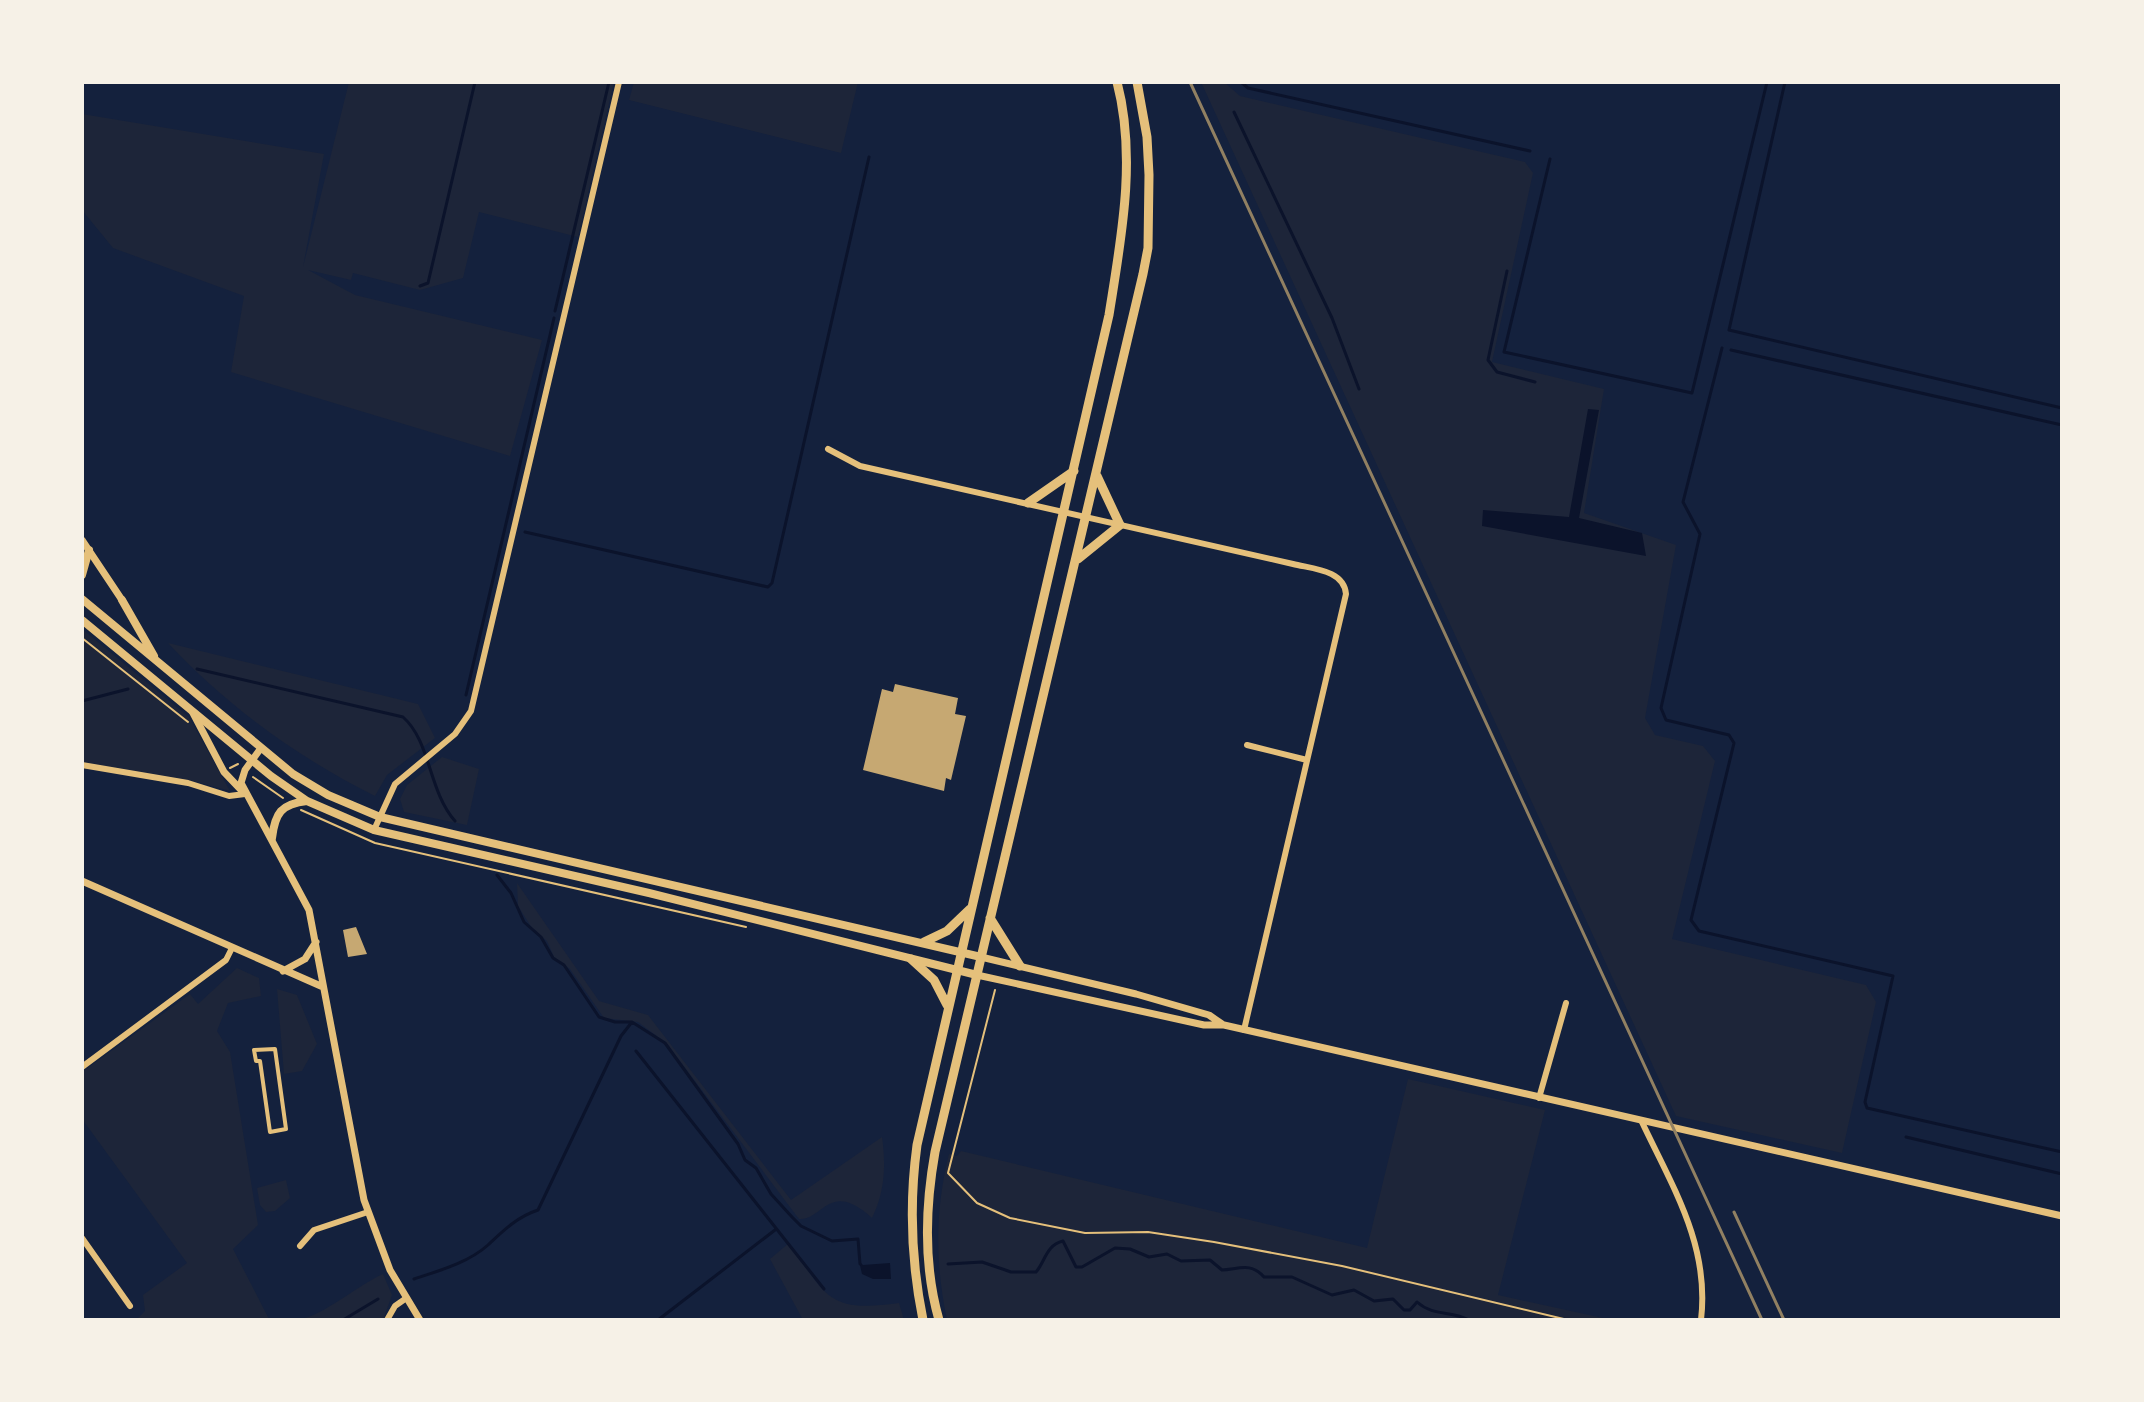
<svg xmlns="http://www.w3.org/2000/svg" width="2144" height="1402" font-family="'PT Sans Narrow',sans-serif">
  <rect width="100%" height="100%" fill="#14213d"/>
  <path fill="#1d2539" d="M349 82H614L578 237 479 212 463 278 420 290 353 273 351 280 308 270 355 295 542 340 510 456 231 372 244 296 113 248 82 210V114L324 154 303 267Z
    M634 82H858L841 153 629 100Z
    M1201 82H1224L1240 96 1525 162 1533 173 1492 362 1604 389 1584 513 1676 545 1645 718 1655 735 1703 746 1715 761 1672 939 1866 985 1876 1002 1842 1153 1676 1116Z
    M82 629 189 717 230 791 189 780 82 762Z
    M168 643 418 704 435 738 387 775 375 796C297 757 227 706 168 643Z
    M442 757 479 769 467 825 404 812 400 799 407 785Z
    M517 883 599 1001 648 1015 791 1200 882 1137C886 1165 885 1192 872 1218 829 1179 823 1221 799 1219L667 1044 638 1022 604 1018 570 969 554 957 547 941 532 928 518 906Z
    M237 968 259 978 261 996 228 1003 217 1031 230 1052 258 1225 233 1249 269 1319C279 1319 290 1321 300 1319 323 1316 358 1285 383 1274L392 1295 383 1320H136L145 1311 143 1295 187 1263 82 1119V1072L190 994 198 1004Z
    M277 989 297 995 317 1044 302 1071 284 1074Z
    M1408 1079 1545 1110 1498 1295 1612 1320H947C935 1263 935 1210 949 1154L957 1156 961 1151 1367 1248Z
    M286 1180 290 1198 275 1211 266 1212 260 1205 257 1188Z
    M789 1243C827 1297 828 1313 899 1303L904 1320H803L770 1259Z"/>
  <path fill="#0b132b" d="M1588 409 1599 410 1579 518 1642 533 1646 556 1482 526 1483 510 1569 517Z
    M859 1261 863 1265 890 1263 891 1279H873L862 1274Z"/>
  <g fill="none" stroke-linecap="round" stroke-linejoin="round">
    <path stroke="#0b132b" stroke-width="3" d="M1241 82 1248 88 1530 151
      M1785 82 1729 330 2062 408
      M1234 112 1332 318 1359 389
      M1550 159 1504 352 1692 393 1767 82
      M1507 271 1488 360 1497 372 1535 382
      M420 286 428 283 475 82
      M555 311 609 82
      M1722 348 1683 502 1700 534 1661 708 1666 720 1729 735 1734 743 1691 920 1699 931 1893 976 1865 1102 1867 1108 2062 1152
      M1731 350 2062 425
      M525 532 768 587 772 583 869 157
      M197 669 403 717C431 742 428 790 455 821
      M466 695 554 318
      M82 701 128 689
      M497 875 511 893 524 922 541 937 553 958 564 965 599 1017 615 1022H632L665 1043 738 1144 745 1160 756 1168 771 1194 792 1217 801 1226 832 1241 858 1239 860 1264
      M636 1051 824 1289
      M1906 1137 2062 1174
      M948 1264 982 1262 1011 1272H1036C1045 1262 1046 1245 1063 1241L1076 1267H1082L1115 1248 1130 1249 1149 1257 1167 1254 1181 1261 1210 1260 1222 1270C1239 1269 1251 1262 1264 1277H1292L1332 1295 1354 1290 1374 1301 1393 1299 1404 1310H1410L1417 1302C1434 1317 1451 1310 1469 1320
      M414 1279C438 1271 468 1263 488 1245 504 1230 517 1217 538 1210L621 1036 632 1022
      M343 1320 378 1299
      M658 1320 775 1230"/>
  </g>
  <path fill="#c6a872" d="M895 684 958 698 955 714 966 716 951 780 946 778 944 791 863 770 882 689 893 692Z
    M356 927 367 954 348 957 343 930Z"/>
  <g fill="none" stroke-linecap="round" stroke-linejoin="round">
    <path stroke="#e5c07b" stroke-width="2" d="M82 638 188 722
      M230 768 238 764
      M253 777 283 798
      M301 810 375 843 746 927
      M995 990 948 1173 977 1203 1010 1218 1085 1233 1148 1232 1214 1242 1342 1266 1568 1320"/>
    <path stroke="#e5c07b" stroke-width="4" d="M275 1049 286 1129 270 1132 260 1061H256L254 1050Z"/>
    <path stroke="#e5c07b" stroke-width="6" d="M828 449 860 466 1293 564C1313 569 1344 570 1346 594L1244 1030
      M1247 745 1307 760
      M82 765 188 783 229 796 245 794
      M374 830 395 784 455 734 471 711 619 82
      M82 1067 226 960 232 948
      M1539 1098 1566 1003
      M1641 1120C1672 1186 1710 1245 1701 1320
      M82 1238 130 1306
      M300 1246 314 1230 368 1212
      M387 1320 395 1306 405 1299"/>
    <path stroke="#e5c07b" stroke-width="7" d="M82 540 122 600
      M193 713 224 772 244 793
      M261 748 245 770 241 783 309 910 364 1200 390 1270 420 1320
      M82 881 323 987
      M981 957 1136 994 1209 1015 1222 1024
      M283 971 305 959 316 942
      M977 975 1204 1025H1224L2062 1216"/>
    <path stroke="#e5c07b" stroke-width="8" d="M82 575 89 550
      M82 599 293 774 328 795 380 817 981 957
      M122 600 154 656
      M82 620 271 776 307 801 374 830 649 893 977 975
      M272 838C275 813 281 804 307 801"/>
    <path stroke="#e5c07b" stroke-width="9" d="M1028 503 1074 471
      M1078 559 1120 525 1097 476
      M990 918 1020 966
      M924 942 947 931 970 909
      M911 959 934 980 947 1005
      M923 1320C911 1261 909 1204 917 1145L1109 315C1121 239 1137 158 1117 82
      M939 1320C923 1264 925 1208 935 1152L1143 274 1148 248 1149 175 1147 137 1137 82"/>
    <path stroke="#918062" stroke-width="3" d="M1190 82 1762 1320
      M1734 1212 1784 1320"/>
  </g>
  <rect width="2144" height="1402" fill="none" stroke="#f6f1e7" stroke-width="168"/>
</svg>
